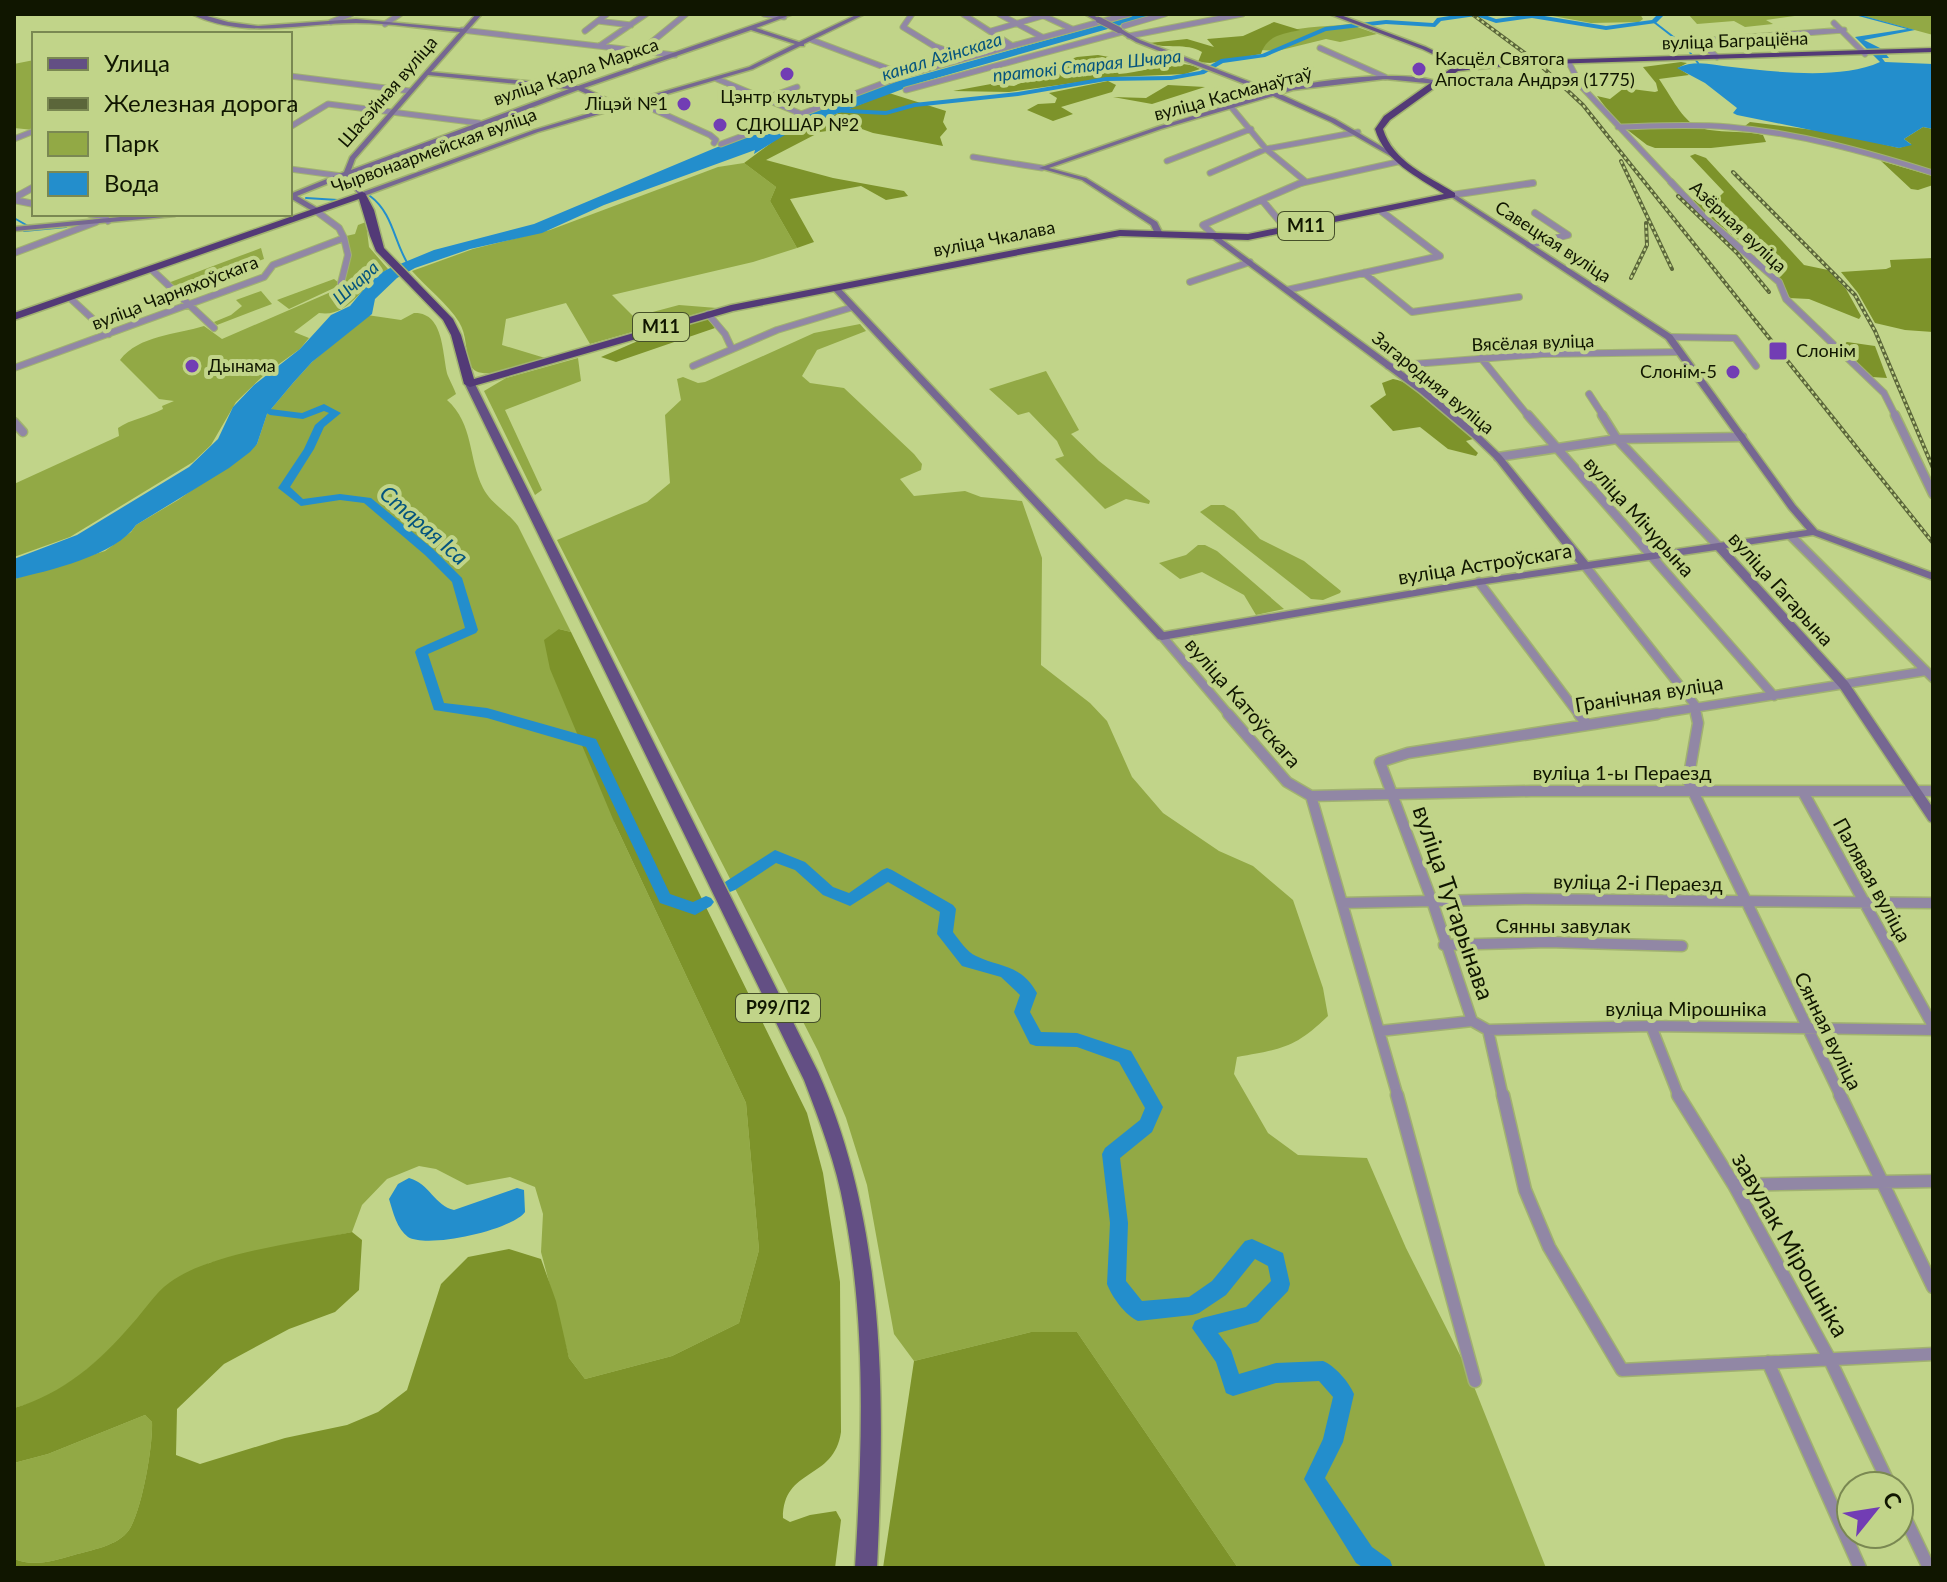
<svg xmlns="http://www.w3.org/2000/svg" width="1947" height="1582" font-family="Lato,sans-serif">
  <rect width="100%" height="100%" fill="#c1d489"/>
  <path fill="#92a945" d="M1542 14H1640L1643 19 1639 22 1591 23Z
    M1688 14H1809L1766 20 1773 24 1745 27 1734 21 1697 24Z
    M1933 14V35L1863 16Z
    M1349 24 1377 34 1340 42 1326 39 1277 51 1261 50C1273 24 1324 28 1349 24Z
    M34 60V130L14 128V64Z
    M744 163 776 187 770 201 797 248 753 262 612 295 634 317 679 305 717 308 590 344 566 303 506 319 502 345 545 358C529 363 477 386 470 364 465 350 467 335 459 322 448 304 426 287 412 271L473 249 550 230 718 167Z
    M366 222 369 247 388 269C362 283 351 318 319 313L294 332 309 338 300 349 265 374 236 402 211 445 193 462 70 537 14 557V484L119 436 118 428C131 419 148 417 163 409L162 406 174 401 159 399 120 360C139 335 176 335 204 326L222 339 340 288 344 283 346 236 355 234 358 225Z
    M261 248 264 259 176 291 168 283Z
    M334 279 339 283 334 288 289 309 277 300Z
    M261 291 272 304 217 325 214 322 231 315 242 306 236 300Z
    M414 313C445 312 442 356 448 376 451 383 454 388 456 394L447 400C474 424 468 458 483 488 491 504 508 512 518 526L571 632 559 629 615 824 746 1103 759 1250 739 1323 672 1356 585 1379 569 1358 541 1252 543 1214 535 1187 510 1177 467 1185 436 1169 419 1166 387 1179 362 1205 352 1232 209 1263 78 1377 42 1400 14 1408V579L105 551 131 532 136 525 178 500 257 444 267 414 293 383 312 362 367 315 401 320Z
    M860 324 866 331 817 350 802 376 810 383 844 388 914 454 922 464 921 470 900 479 914 496 965 491 981 497 1022 501 1042 558 1041 665 1090 703 1107 721 1132 777 1163 813 1219 851 1253 866 1293 900 1323 988 1328 1016C1295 1048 1282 1049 1237 1057L1234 1074 1268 1133 1298 1155 1367 1158 1406 1248 1467 1369 1546 1568H1238L1077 1332H1031L914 1361 894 1334 867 1185 846 1118 818 1051 557 540 647 502 670 483 665 415 681 400 677 379 683 377 698 383 705 382 814 333Z
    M578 358 581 381 505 410 542 490 535 495 484 391 506 378Z
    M1046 371 1079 430 1071 434 1099 461 1150 501 1149 504 1126 499 1105 509 1055 459 1064 456 1057 441 1029 412 1018 415 989 389Z
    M1211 505H1224L1234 511 1260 539 1304 561 1341 591 1340 593 1323 600 1311 599 1200 512Z
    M1198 545H1205L1217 551 1284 609 1256 615 1244 595 1202 572 1180 579 1159 563 1186 555Z
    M145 1415 152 1422C153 1446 142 1510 129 1530 118 1546 91 1550 74 1555 52 1561 35 1567 14 1559V1463L48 1454Z"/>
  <path fill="#7d932a" d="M1274 22 1300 30C1283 34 1267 35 1261 54L1210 63 1198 62 1202 52C1185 42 1168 50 1149 43L1187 39 1214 47 1207 39 1243 36Z
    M1098 55 1109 57 1106 63 1119 74C1146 73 1176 56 1200 69L1185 74 1116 77 1009 92 953 91 991 84 1014 86 1043 73 1044 68 1077 57Z
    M1681 62 1687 63 1678 68 1689 75 1659 79C1669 93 1680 116 1694 125 1707 134 1745 130 1763 135L1766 142 1711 148H1655L1647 145 1616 121 1597 96 1610 99 1624 88 1655 92 1658 91 1656 83 1643 67Z
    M1108 81 1116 85 1112 92 1061 107 1073 114 1053 121 1027 110 1038 104 1055 103 1057 98 1049 93Z
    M1168 85 1205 87 1152 104 1113 97 1146 98Z
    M889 93 946 111 943 122 947 129 940 137 943 146 873 133 848 124 851 118 831 116Z
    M821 119 848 128 820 132 766 160 833 178 904 191 908 196 886 200 861 186 790 199 814 242 797 248 770 201 776 187 744 163 782 135Z
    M1750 122 1837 133 1899 148 1911 144 1904 139 1923 127 1933 129V172L1745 126Z
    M1695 154 1706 158 1804 265 1828 270 1846 289 1861 316 1859 319 1809 299 1789 298C1770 255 1724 234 1692 200L1720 196 1724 192 1690 156Z
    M1881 161 1933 176V185L1918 190 1911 189Z
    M1933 258V332L1905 330 1875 323 1858 293 1841 272 1886 269 1891 267 1890 260Z
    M704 319H708L715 328 616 362 601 357 647 337Z
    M1847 342 1875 346 1887 378 1872 377 1840 346Z
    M1393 379C1417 382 1454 422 1473 439L1466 441 1478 453 1476 456 1448 449 1420 427 1393 431 1370 406 1386 395 1382 383Z
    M559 629 571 632 807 1113 823 1173 840 1282 841 1432C834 1481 783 1467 783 1518L790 1522 810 1515 836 1511 841 1520 835 1568H14V1559C35 1567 52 1561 74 1555 91 1550 118 1546 129 1530 142 1510 153 1446 152 1422L145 1415 48 1454 14 1463V1408C63 1394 99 1362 132 1324 144 1311 155 1293 169 1283 208 1253 302 1242 352 1232L362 1240 359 1290 335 1312 289 1329 224 1364 177 1409 176 1455 200 1464 285 1438 347 1425 378 1412 407 1390 441 1284 468 1257 509 1249 541 1259 556 1301 569 1358 585 1379 672 1356 739 1323 759 1250 746 1103 615 824 550 669 544 640Z
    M1031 1332H1077L1238 1568H883L914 1361Z"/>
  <path fill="#238ecc" d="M1140 14H1160L919 83 793 130 754 154 755 150 604 205 542 233 470 249 415 268 397 278 375 299 372 314 312 362 293 383 267 414 257 444 250 452 229 468 136 525C117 555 48 571 14 579V559L77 535 189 467 218 439 233 407 254 385 300 349 331 315 350 306 374 277 388 269 434 250 534 224 715 148 874 88Z
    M1851 14H1926L1864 16 1915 30 1864 40 1882 49 1889 58H1882L1885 62 1933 64V129L1923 127 1904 139 1912 145 1899 148 1737 115 1733 113 1737 108 1705 83 1677 68C1696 59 1712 65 1732 67 1775 72 1841 80 1880 62L1855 37 1907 29Z
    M409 1178C429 1183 435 1206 454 1210L517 1188 524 1190 525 1212C512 1230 428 1249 408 1237 397 1229 393 1212 389 1199L398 1184Z"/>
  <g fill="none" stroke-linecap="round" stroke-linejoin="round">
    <path stroke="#238ecc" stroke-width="2" d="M1654 22 1685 46 1698 63
      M370 196C393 213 394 242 408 264
      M306 198 338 200
      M177 215 187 214
      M14 218 28 226
      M24 231 66 227"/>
    <path fill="#238ecc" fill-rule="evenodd" d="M1462 14H1482L1496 19 1532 14 1606 26 1652 20 1658 14H1665L1656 23 1606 30 1532 18 1496 23 1476 16 1441 21 1435 27 1386 24 1326 31 1265 57 1223 63 1204 74 1171 80 1106 81 1018 96 915 107 886 115 830 112 826 110 830 108 886 111 914 103 1018 92 1106 77 1171 76 1200 71 1221 59 1262 54 1325 27 1386 20 1433 23 1437 18Z
      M324 404 341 413 324 427 314 449 290 487 303 499 340 494 371 498 433 549 462 578 478 630 476 633 428 654 444 703 487 708 596 739 670 894 693 902 706 896 711 898 714 902 711 906 695 915 660 903 586 747 487 718 434 710 415 652 417 649 465 628 452 582 425 555 364 503 340 500 301 506 278 488 304 449 315 425 329 413 324 411 303 419 270 415 265 412 270 409 302 413Z
      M775 850 805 862 833 887 849 893 882 870 887 868 892 870 953 905 956 909 953 932C959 940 967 952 976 956 1000 968 1020 963 1037 993L1030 1012 1041 1032 1077 1033 1131 1051 1163 1107 1152 1132 1120 1158 1128 1223 1126 1281 1142 1301 1189 1297 1212 1281 1245 1241 1252 1239 1283 1253 1290 1284 1288 1291 1258 1322 1218 1333 1231 1350 1239 1374 1276 1363 1323 1361C1335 1366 1349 1382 1354 1394L1343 1442 1325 1478 1372 1547 1390 1560 1393 1568H1364L1356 1563 1304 1479 1323 1439 1333 1397 1319 1381 1276 1383 1233 1396 1226 1393 1216 1362 1192 1328 1195 1321 1202 1318 1246 1307 1271 1281 1268 1266 1255 1259 1226 1295 1199 1313 1192 1315 1138 1321C1125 1315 1112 1297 1107 1284L1110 1223 1102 1154 1105 1148 1140 1120 1145 1108 1119 1062 1077 1047 1036 1046 1030 1044 1014 1012 1020 995 1001 977 962 966 937 934 940 912 888 882 850 906 823 895 795 870 776 863 735 890 730 892 725 890 723 886 725 882Z"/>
    <g stroke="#a1b270" stroke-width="7">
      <path id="street-far4" d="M764 14 784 17
        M912 14 903 27 934 46 965 57
        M963 14 1011 45
        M999 14 1042 37
        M1042 15 1072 29
        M598 21 631 25
        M331 22 351 14
        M1834 23 1865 54
        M385 24 400 14
        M1124 26 1165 14
        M462 30 675 55
        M585 31 607 14
        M991 31 1049 14
        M1129 36 1242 14
        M812 40 905 75
        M601 45 646 14
        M1320 48 1385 77
        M642 50 686 14
        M1717 57 1698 41 1844 30
        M1569 63 1581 86 1673 184
        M290 76 410 91
        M717 79 799 113
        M906 90 1122 32
        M764 99 797 87
        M637 102 710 135 716 140 714 143
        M1232 108 1266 149 1305 181
        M290 127 328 104 479 123
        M1618 127C1655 126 1692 124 1729 127 1798 133 1867 152 1933 173
        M14 139 34 131
        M721 144 905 75 1129 14
        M973 157 1042 168
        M1167 161 1251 129
        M290 169 342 176
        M1210 173 1266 149 1358 132
        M1298 184 1402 161
        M1527 184 1533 183"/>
    </g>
    <g stroke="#a1b270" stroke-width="8">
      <path id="street-far3" d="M1671 182 1704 217 1779 282 1786 299 1884 393 1896 417
        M1452 195 1533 183
        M14 198 34 187
        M14 200 34 204
        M1262 200 1287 230
        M316 211 339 228 344 238
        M90 214 104 216 108 221
        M1216 237 1203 225 1303 182
        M1529 245 1568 235 1535 213
        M14 253 96 222
        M151 269 214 328
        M1364 273 1412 312 1519 297
        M1190 282 1250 262
        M1287 290 1440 256 1381 211
        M70 298 109 334
        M708 314 725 334 732 349
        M1669 337 1735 338 1756 366
        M1481 358 1529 417
        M693 366 777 330 853 307
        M1388 366 1542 354 1680 352
        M14 368 264 277 273 265 344 238 348 255 341 283
        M1589 394 1604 417"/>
    </g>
    <g stroke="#a1b270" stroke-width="11">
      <path id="street-far2" d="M1528 415 1774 696
        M1602 415 1617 439 1719 547
        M1895 415 1933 494
        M14 422 23 432
        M1498 457 1617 439 1742 437
        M1791 536 1933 678
        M1586 567 1695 705 1697 716
        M1479 582 1580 716
        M1162 636 1230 716
        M1644 716 1926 671"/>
    </g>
    <g stroke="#a1b270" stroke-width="13">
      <path id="street-far1" d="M1228 714 1287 782 1311 796 1398 1097
        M1579 714 1585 722
        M1696 714 1698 723 1688 781 1841 1097
        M1803 792 1933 1026
        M1311 796 1531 791H1933
        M1342 903 1525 899 1933 903
        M1444 945 1548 942 1682 946
        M1651 1026 1679 1097
        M1488 1030 1651 1026 1933 1030
        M1380 1031 1472 1021
        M1503 1097 1488 1030 1472 1021 1432 901 1380 762 1408 753 1657 714"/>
    </g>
    <g stroke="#a1b270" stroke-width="15">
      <path id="street" d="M1397 1095 1475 1381
        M1503 1095 1525 1190 1549 1247 1622 1370 1933 1354
        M1678 1095 1734 1185 1829 1358 1890 1486
        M1840 1095 1933 1287
        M1734 1185 1933 1181
        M1768 1362 1860 1568
        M1899 1505 1929 1568"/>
    </g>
    <g stroke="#a1b270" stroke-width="3">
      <path id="secondary" d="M191 14H200L228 22 258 26 356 19 463 29 476 14H482L431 72 578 86 785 14H793L756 28 799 42 858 14H865L804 44V46H800L753 69 538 132 364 196H360L344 177 297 196 319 209V213H316L290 198V194L344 172 350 157 460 32C426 29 390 23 356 23 299 23 245 40 191 14ZM751 30 795 44 749 67 620 104 584 88ZM428 75 569 89 351 170 355 159ZM578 90 614 106 534 130 363 192 350 176Z
        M1084 14H1091L1102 20 1097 21Z
        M1117 29H1121L1140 40 1274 91C1312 80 1403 69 1439 82L1436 84 1385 79 1293 90 1280 94 1335 119 1396 155 1397 156 1394 158 1331 122 1273 96 1161 129 1049 168 1086 178 1157 222 1162 232 1158 234H1155L1151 225 1082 180 1039 168 1157 127 1268 93 1136 42 1117 31Z
        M1450 194H1454L1672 335 1795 505 1817 530 1933 573V580L1813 535 1726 548 1848 682 1933 808V823L1929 821 1840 688 1716 550 1479 585 1162 640 1158 639 831 288 838 286 1164 632 1479 579 1578 564 1495 459 1471 436 1420 393 1213 239V235H1216L1426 389 1477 432 1501 455 1588 562 1807 530 1789 509 1666 339 1450 196Z
        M152 214H179L175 216 14 231V227Z"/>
    </g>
    <g stroke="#a1b270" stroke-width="3">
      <path id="primary" d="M1329 14H1338L1426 47 1470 68 1464 69 1422 49Z
        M470 381 475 384 818 1072C887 1228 885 1401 877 1568H855C862 1448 867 1327 844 1208 836 1164 820 1122 804 1080L465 384Z"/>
    </g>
    <g stroke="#a1b270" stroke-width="3">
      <path id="highway" d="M1933 48V52L1516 65 1458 71 1390 120 1383 129C1393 162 1428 176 1455 193V197L1248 240 1120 236 1029 253 733 311 470 387 464 384 451 335 443 320 376 251 370 236 359 199 14 320V313L362 192 365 193 374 210 384 248 453 319 461 335 474 379 731 305 1029 247 1120 230 1248 234 1444 194C1416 176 1385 162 1375 129L1384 116 1453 67 1516 61Z"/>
    </g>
    <use href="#street-far4" stroke="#9187a5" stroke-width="5"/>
    <use href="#street-far3" stroke="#9187a5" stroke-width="6"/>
    <use href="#street-far2" stroke="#9187a5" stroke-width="8"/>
    <use href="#street-far1" stroke="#9187a5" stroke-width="10"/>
    <use href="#street" stroke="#9187a5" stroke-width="12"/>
    <use href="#secondary" fill="#766792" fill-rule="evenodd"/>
    <use href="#primary" fill="#634f84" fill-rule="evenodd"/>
    <use href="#highway" fill="#533a77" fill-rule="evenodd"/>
    <g stroke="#5b663a" stroke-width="4">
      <path id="rail" d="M1472 14 1538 63 1583 105 1933 543
        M1621 161 1672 269
        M1733 172 1855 295 1875 331 1933 468
        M1678 196 1737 253 1769 292
        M1631 278 1647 245 1646 223"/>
    </g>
    <use href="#rail" stroke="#c1d489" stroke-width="2" stroke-dasharray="3" stroke-linecap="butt"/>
    <g stroke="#a1b270" stroke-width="8" stroke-linecap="butt">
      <path id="secondary-bridge" d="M1099 20 1119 30"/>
    </g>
    <use href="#secondary-bridge" stroke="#766792" stroke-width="6"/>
  </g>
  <g fill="#723db4" stroke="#c1d489" stroke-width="3">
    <circle cx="1419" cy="69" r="8"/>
    <circle cx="787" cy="74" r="8"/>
    <circle cx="684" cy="104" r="8"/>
    <circle cx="720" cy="125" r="8"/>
    <rect x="1768" y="341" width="20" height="20" rx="4"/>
    <circle cx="192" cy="366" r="8"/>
    <circle cx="1733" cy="372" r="8"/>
  </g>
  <g text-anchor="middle" stroke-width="8" stroke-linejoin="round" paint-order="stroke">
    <g font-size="18" fill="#101600" stroke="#c1d489">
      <text transform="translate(1735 41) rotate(-2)" y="6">вуліца Баграціёна</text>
      <text transform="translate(576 72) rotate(-19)" y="6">вуліца Карла Маркса</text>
      <text transform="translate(388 92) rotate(-49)" y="6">Шасэйная вуліца</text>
      <text transform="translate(1233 94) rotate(-15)" y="6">вуліца Касманаўтаў</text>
      <text transform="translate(434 151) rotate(-20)" y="6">Чырвонаармейская вуліца</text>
      <text transform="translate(1738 227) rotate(43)" y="6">Азёрная вуліца</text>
      <text transform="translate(994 239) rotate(-11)" y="6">вуліца Чкалава</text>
      <text transform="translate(1553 242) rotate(33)" y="6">Савецкая вуліца</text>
      <text transform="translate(175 293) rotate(-21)" y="6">вуліца Чарняхоўскага</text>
      <text transform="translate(1533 343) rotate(-2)" y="6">Вясёлая вуліца</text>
      <text transform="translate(1433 383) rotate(39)" y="6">Загародняя вуліца</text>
    </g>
    <g font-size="18" font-style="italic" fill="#04547e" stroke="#c1d489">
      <text transform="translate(942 57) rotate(-17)" y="6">канал Агінскага</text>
      <text transform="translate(1087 66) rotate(-6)" y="6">пратокі Старая Шчара</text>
      <text transform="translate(356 283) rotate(-42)" y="6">Шчара</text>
    </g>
    <g font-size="18" fill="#101600" stroke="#c1d489" text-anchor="start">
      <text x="1435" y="65">Касцёл Святога<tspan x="1435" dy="21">Апостала Андрэя (1775)</tspan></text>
      <text x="787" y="103" text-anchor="middle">Цэнтр культуры</text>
      <text x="668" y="110" text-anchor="end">Ліцэй №1</text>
      <text x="736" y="131">СДЮШАР №2</text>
      <text x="1796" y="357">Слонім</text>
      <text x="208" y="372">Дынама</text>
      <text x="1717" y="378" text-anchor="end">Слонім-5</text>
    </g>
    <g fill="#c1d489" stroke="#454f29" stroke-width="2">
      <rect x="1278" y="212" width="56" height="28" rx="6"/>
      <rect x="633" y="313" width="56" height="28" rx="6"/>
      <rect x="736" y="994" width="84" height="28" rx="6"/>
    </g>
    <g font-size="18" font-weight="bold" fill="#101600">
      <text x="1306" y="232">М11</text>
      <text x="661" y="333">М11</text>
      <text x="778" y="1014">Р99/П2</text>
    </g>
    <g font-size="20" fill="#101600" stroke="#c1d489">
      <text transform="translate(1639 517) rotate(48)" y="7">вуліца Мічурына</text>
      <text transform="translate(1485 564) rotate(-9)" y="7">вуліца Астроўскага</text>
      <text transform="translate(1781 589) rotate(48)" y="7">вуліца Гагарына</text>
      <text transform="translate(1649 694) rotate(-9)" y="7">Гранічная вуліца</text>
      <text transform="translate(1243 703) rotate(49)" y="7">вуліца Катоўскага</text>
      <text x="1622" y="780">вуліца 1-ы Пераезд</text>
      <text transform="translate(1872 880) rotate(61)" y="7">Палявая вуліца</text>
      <text transform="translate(1638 883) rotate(1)" y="7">вуліца 2-і Пераезд</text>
      <text x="1563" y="933">Сянны завулак</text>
      <text x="1686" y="1016">вуліца Мірошніка</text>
      <text transform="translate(1828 1031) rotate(64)" y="7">Сянная вуліца</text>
    </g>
    <g font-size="22" font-style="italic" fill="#04547e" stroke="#c1d489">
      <text transform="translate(424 525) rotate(41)" y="8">Старая Іса</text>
    </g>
    <g font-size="24" fill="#101600" stroke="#c1d489">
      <text transform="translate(1453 903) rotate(71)" y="8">вуліца Тутарынава</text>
      <text transform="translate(1790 1245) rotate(60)" y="8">завулак Мірошніка</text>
    </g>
  </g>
  <rect width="1947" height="1582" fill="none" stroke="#101600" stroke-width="32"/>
  <rect x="32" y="32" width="260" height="184" fill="#c1d489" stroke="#7a8852" stroke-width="2"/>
  <rect x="48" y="58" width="40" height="12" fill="#634f84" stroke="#7a8852" stroke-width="2"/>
  <text x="104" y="72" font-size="24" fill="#101600">Улица</text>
  <rect x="48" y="98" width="40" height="12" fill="#5b663a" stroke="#7a8852" stroke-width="2"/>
  <text x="104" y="112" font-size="24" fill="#101600">Железная дорога</text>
  <rect x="48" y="132" width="40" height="24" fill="#92a945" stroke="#7a8852" stroke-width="2"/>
  <text x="104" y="152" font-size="24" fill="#101600">Парк</text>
  <rect x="48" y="172" width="40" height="24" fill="#238ecc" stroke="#7a8852" stroke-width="2"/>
  <text x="104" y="192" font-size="24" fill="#101600">Вода</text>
  <g transform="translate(1875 1510) rotate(60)"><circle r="38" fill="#c1d489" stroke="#7a8852" stroke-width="2"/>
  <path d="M0-6L14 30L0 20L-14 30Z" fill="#723db4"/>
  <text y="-12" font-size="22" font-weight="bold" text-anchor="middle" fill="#101600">С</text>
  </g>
</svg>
